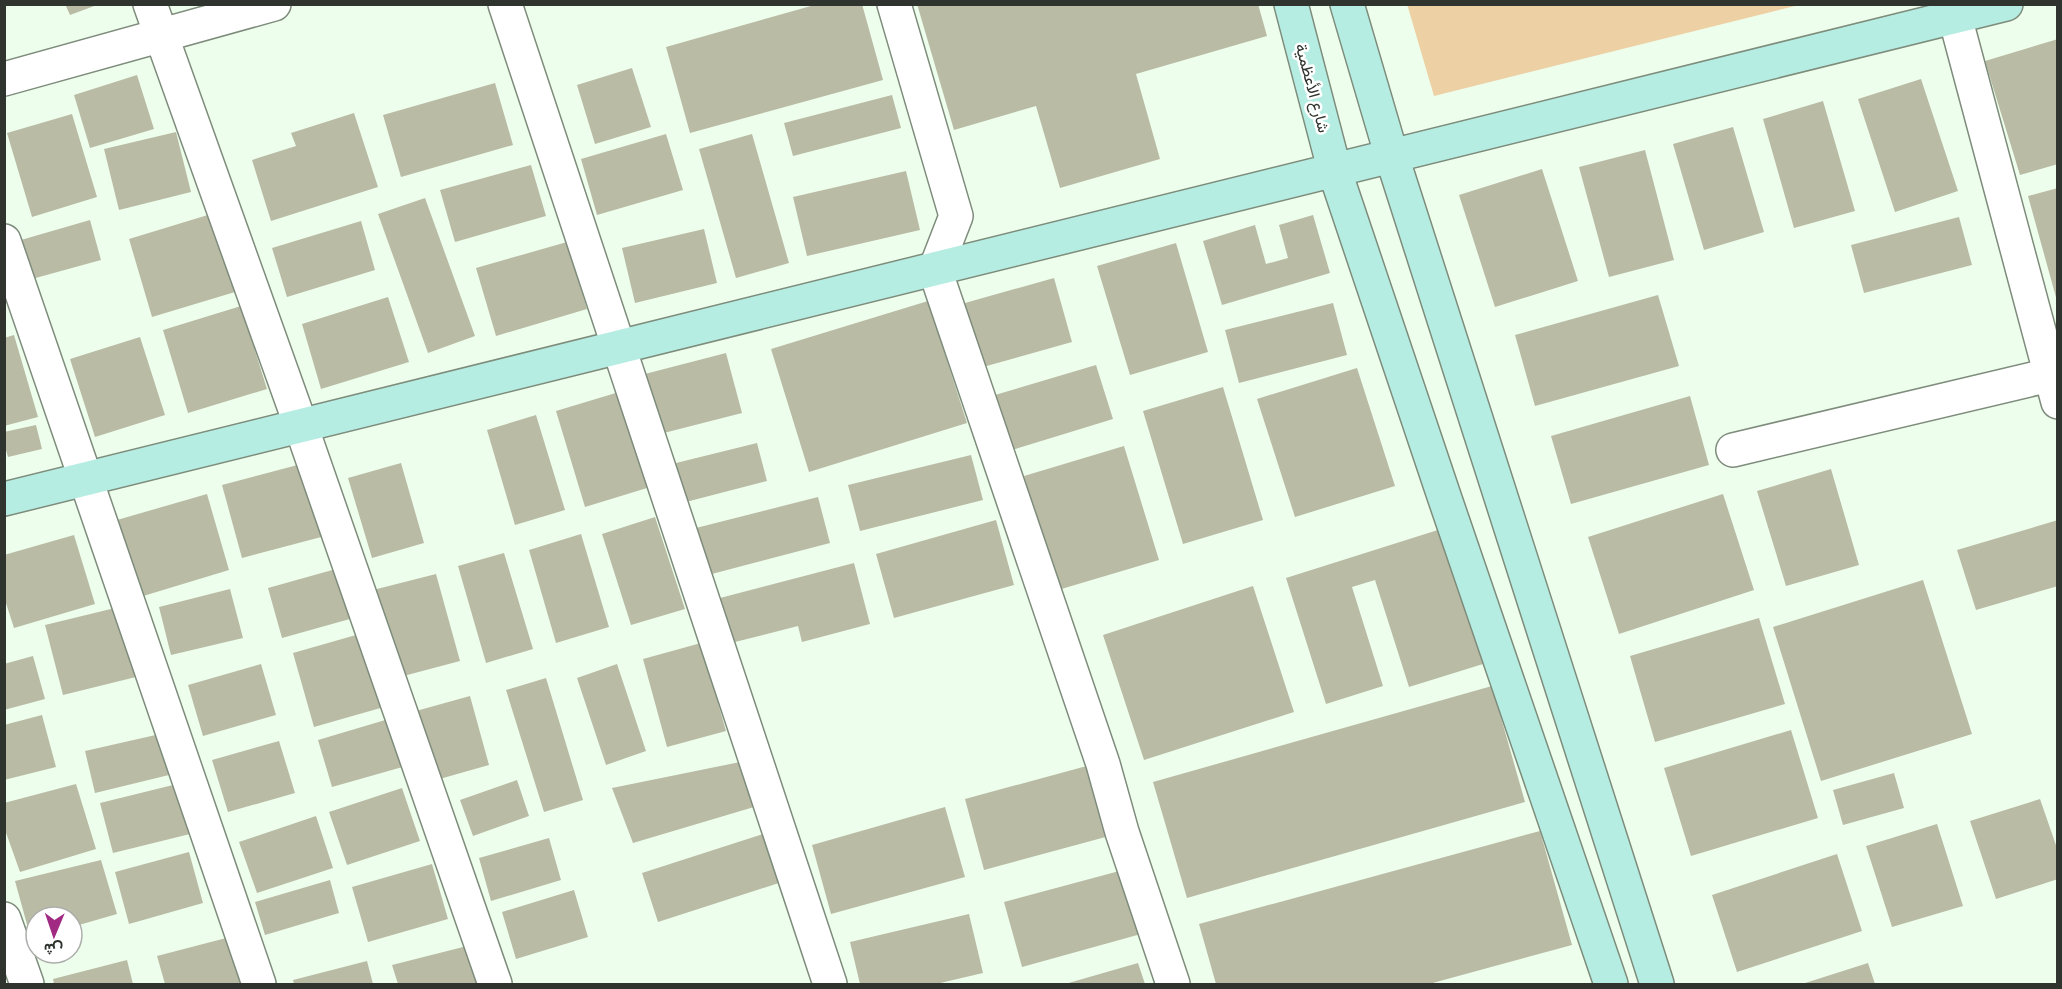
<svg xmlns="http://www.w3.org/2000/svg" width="2062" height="989" font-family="Lato,Vazirmatn,sans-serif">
  <rect width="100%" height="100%" fill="#eefeec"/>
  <path fill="#edd0a4" d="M1407 4H1799V5L1434 96Z"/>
  <path fill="#b9bba5" d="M65 4H97V5L70 15Z
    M818 4H862L883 80 690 133 666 47Z
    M917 4H1258L1267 36 1136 74 1160 159 1060 188 1036 106 954 130Z
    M2058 39V164L2020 175 1985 61Z
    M632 68 651 127 595 144 577 85Z
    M137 75 154 129 90 148 74 95Z
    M1921 79 1958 191 1895 212 1858 99Z
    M495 83 513 145 401 177 383 115Z
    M892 95 901 128 793 156 784 123Z
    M1823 101 1855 211 1794 228 1763 119Z
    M354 113 378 187 271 221 252 160 296 146 291 133Z
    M72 114 97 197 32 217 7 133Z
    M1733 127 1764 232 1704 250 1673 144Z
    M176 132 191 192 119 210 104 149Z
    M666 134 683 190 597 215 581 159Z
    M752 134 789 263 736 278 699 149Z
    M1645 150 1674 260 1609 277 1579 167Z
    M531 165 546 216 455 242 440 190Z
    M1542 169 1578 281 1495 307 1459 195Z
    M906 171 920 230 807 256 793 197Z
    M2058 188V301H2057L2028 196Z
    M425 198 475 336 428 353 378 214Z
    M211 214 235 292 152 317 129 239Z
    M1313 215 1330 273 1222 305 1203 241 1255 225 1266 264 1288 258 1279 225Z
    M1959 217 1972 265 1864 293 1851 245Z
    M90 220 101 260 32 279 21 240Z
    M361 221 375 270 287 297 272 248Z
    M704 229 717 283 635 303 622 248Z
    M567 242 587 309 496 336 476 268Z
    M1176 243 1208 352 1130 375 1097 266Z
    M1054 278 1072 342 983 367 965 303Z
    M1658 295 1679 366 1535 406 1515 335Z
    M388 297 409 362 321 389 302 324Z
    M928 301 967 423 809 472 771 349Z
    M1333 303 1347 355 1239 383 1225 330Z
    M241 306 267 389 188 413 163 330Z
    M14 335 38 417 4 426V338Z
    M140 337 165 415 95 437 70 359Z
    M726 353 742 413 656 435 641 375Z
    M1096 365 1113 419 1012 450 995 395Z
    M1357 368 1395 486 1295 517 1257 399Z
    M1223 387 1263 520 1183 544 1143 411Z
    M619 392 647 488 585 507 556 411Z
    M1690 396 1709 465 1571 504 1551 436Z
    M536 415 565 510 515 525 487 430Z
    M36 425 42 449 8 457 4 443V432Z
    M757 443 767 481 682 503 672 464Z
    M1124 446 1159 560 1058 590 1024 476Z
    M971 455 983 500 860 531 848 485Z
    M305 463 325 536 242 558 222 485Z
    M401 463 424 543 372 558 348 478Z
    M1831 469 1859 565 1786 586 1757 491Z
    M207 494 229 570 140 597 117 520Z
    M1723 494 1754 590 1619 634 1588 537Z
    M818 497 830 543 708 575 696 528Z
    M655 517 685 609 631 625 602 534Z
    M996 520 1014 585 894 618 876 554Z
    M2058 520V586L1976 610 1957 550Z
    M1441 529 1483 664 1409 687 1375 580 1352 587 1383 686 1326 704 1286 578Z
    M581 534 609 627 556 643 529 550Z
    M74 535 95 604 14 628 4 597V555Z
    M504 553 533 649 486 663 458 566Z
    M854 563 870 624 802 642 798 626 731 643 720 598Z
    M343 567 357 617 282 638 268 588Z
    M436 574 460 661 396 678 373 590Z
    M1923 580 1972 734 1821 781 1773 627Z
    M1253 586 1294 712 1144 760 1103 635Z
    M230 589 243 638 171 655 159 607Z
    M119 607 136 677 63 695 45 625Z
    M1759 618 1785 704 1655 742 1630 656Z
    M363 633 384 707 314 727 293 653Z
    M701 643 726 731 667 747 643 659Z
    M33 656 45 699 4 710V664Z
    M261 664 276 715 203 736 188 685Z
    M617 664 646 751 606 765 577 678Z
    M546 678 583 800 544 812 506 690Z
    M1492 686 1525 802 1187 898 1153 782Z
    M470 696 489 765 436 780 416 711Z
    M42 715 56 767 4 780V725Z
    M392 718 406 766 332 787 318 740Z
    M1791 730 1818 818 1691 856 1664 768Z
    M160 734 169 775 95 793 85 751Z
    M279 741 295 793 228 812 212 760Z
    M740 762 754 807 633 843 612 788Z
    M1094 764 1113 835 984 870 965 799Z
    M1894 773 1904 808 1843 825 1833 790Z
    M517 780 529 816 473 836 460 800Z
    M76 784 96 849 20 872 4 827V803Z
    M177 784 190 834 113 853 100 803Z
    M402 788 420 841 347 865 329 812Z
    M2040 799 2058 851V879L1996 899 1970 821Z
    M945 807 965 877 831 914 812 845Z
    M316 816 333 868 257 893 239 842Z
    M1937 824 1963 906 1892 927 1866 846Z
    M1540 831 1572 945 1429 984H1216L1199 924Z
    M763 834 779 883 658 922 642 873Z
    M549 838 561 880 491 901 479 858Z
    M189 852 203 903 129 924 115 872Z
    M1837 854 1862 931 1737 972 1712 895Z
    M101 860 117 914 72 927V917H36V937L31 939 15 881Z
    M432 864 448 919 368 942 352 887Z
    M1123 870 1141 934 1022 967 1004 902Z
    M330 880 339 913 265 935 255 902Z
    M574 890 588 937 516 959 502 912Z
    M969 914 983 973 936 984H860L850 942Z
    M230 937 243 984H165L157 956Z
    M467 946 477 984H398L392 965Z
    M127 960 133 984H54L53 979Z
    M367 961 373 984H294L293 980Z
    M1138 963 1145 984H1065Z
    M1868 963 1875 984H1802Z"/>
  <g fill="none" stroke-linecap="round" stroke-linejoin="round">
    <g stroke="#7e8c7c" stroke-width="36">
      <path id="street" d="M150 4 301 426 495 984
        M505 4 830 984
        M894 4 956 216 935 270 1103 764 1122 832 1173 984
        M1955 17 2058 402
        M4 79 274 4
        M4 241 259 984
        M1733 450 2058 373
        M4 919 27 984"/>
    </g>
    <g stroke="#7e8c7c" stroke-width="36">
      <path id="secondary" d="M1291 4 1335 172 1444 496 1611 984
        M1347 4 1392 157 1657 984
        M4 499 2006 4"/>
    </g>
    <use href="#street" stroke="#fff" stroke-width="33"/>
    <use href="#secondary" stroke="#b6ede3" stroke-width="33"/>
  </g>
  <g text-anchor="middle" stroke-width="5" stroke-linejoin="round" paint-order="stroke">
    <g font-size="16" fill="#2f352e" stroke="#fff">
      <text transform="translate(1313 88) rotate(75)" y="6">شارع الأعظمية</text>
    </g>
  </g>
  <rect width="2062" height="989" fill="none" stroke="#2f352e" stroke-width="12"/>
  <g transform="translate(54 935) rotate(182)"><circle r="28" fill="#ffffff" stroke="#acaeab" stroke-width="1.5"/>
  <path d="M0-4.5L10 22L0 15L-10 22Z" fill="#a12a83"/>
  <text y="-9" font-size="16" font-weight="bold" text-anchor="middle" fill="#2f352e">ش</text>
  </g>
</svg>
